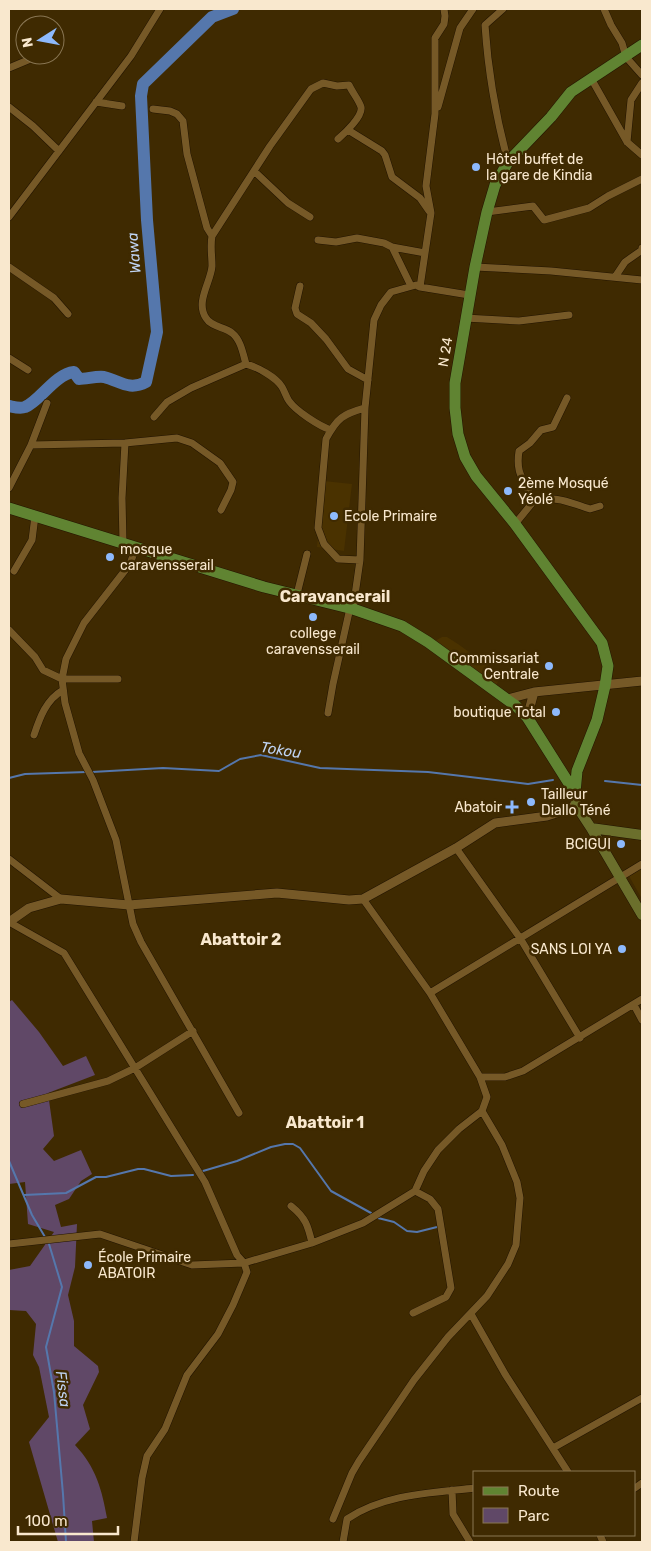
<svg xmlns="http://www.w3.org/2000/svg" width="651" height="1551" font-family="Rubik,sans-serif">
  <rect width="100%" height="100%" fill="#3f2a01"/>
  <path fill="#4a3200" d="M324 481 352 484 344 551 317 547Z
    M442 637H447L458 644 501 675 496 686 435 641Z
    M642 868V899L629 876Z"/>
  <path fill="#604867" d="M12 1000 39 1032 63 1066 86 1056 95 1075 48 1093 54 1136 43 1149 54 1161 81 1150 92 1174 81 1181 69 1199 55 1205 61 1227 77 1224 75 1267 68 1295 74 1321V1346L98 1366 99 1372 83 1405 90 1429 75 1445C96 1467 102 1490 107 1518L92 1521 94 1542H58L29 1442 49 1417 39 1367 33 1355 36 1324 26 1311 9 1310V1270L30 1266 54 1232 28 1224 25 1182 9 1184V1002Z"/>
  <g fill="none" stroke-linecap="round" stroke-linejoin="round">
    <path stroke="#5577ac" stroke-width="2" d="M92 772 163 768 219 771 240 759 261 755 320 768 428 772 528 784 553 780
      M9 778 25 774 87 772
      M605 781 642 785
      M9 1161 32 1215 45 1237
      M203 1171 237 1161 271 1147 285 1144H293L300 1148 331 1191 371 1213
      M24 1195 66 1193 96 1177H106L138 1169H144L171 1176 193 1175
      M378 1218 394 1222 407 1231 417 1232 437 1227
      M49 1244 62 1287 46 1347 54 1392 63 1494 66 1542"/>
    <path stroke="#5577ac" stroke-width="12" d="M9 406C14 407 20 409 25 407 39 402 55 374 74 372L79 379C87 379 96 376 104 377 120 381 129 391 146 382L157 332 147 220 141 96 143 84 212 17 233 9"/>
    <g stroke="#221400" stroke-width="8">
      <path id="minor" d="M503 9 485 25C488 72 496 117 508 162
        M604 9 611 25 622 43 626 57 642 75
        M43 21 44 25
        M9 68 40 55
        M592 80 627 142 642 155
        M96 102 122 106
        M9 107 33 126 59 151
        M438 107 460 28 473 9
        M153 109 170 111 177 114 183 121 187 154 207 228 212 236
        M348 130 382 151 385 155 392 177 420 198 429 211
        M627 142 631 100 642 83
        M254 171 288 203 310 217
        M487 212 533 206 544 220 589 208 608 196 642 179
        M9 217 131 56 160 9
        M318 240 336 242 357 238 384 243 392 247 425 253
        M392 247 411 286
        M9 267 54 298 68 314
        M475 267 551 271 642 280
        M615 277 625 262 642 250V248
        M300 286 295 308 297 314 311 323 326 339 348 369 368 380
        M420 287 431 213 426 186 435 114V38L444 24 445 16 444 9
        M465 318 519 321 569 315
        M9 358 28 370
        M246 364C243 354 241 340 232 333 225 327 211 327 206 318 195 302 211 282 212 266 212 256 210 246 212 236L270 146 311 89 323 83 337 86 349 85C352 92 359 100 361 107 363 116 345 133 338 139
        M154 417 167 402 191 388 246 364C257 367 276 377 282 387 285 392 286 397 289 401 296 411 319 426 331 430
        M31 445 125 443 177 438 192 443 220 463 233 482 231 490 221 510
        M9 488 31 445 47 403
        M533 502C559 495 567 502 590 509L600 506
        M515 524 533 502C526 480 515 477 519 451L530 443 541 430 553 427 567 398
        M123 543 122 498 125 443
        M136 547 130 564 84 623 66 659 62 679 65 703 79 753 93 780 116 840 133 924 141 942 239 1113
        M360 560 338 559 324 544 318 528 326 439C337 418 343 414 365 408
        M14 571 32 540 35 516
        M297 594 307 554
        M353 609 360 560 365 408 374 320 381 305 391 292 416 285 420 287 469 295
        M9 630 35 657 43 670 62 679H118
        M328 713 333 684 350 608
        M34 735C40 717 46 700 63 690
        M456 848 520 938 580 1038
        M9 859 61 899
        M9 922 64 953 205 1182 237 1255 244 1263 247 1272 233 1305 218 1334 187 1375 165 1429 147 1456 142 1478 134 1542
        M430 993 642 864
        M634 1005 642 1020
        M480 1077H505L523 1071 642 999
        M23 1104 108 1081 135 1068 193 1031
        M291 1206C306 1218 308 1226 312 1243
        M9 1244 100 1234 192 1265 244 1263 312 1243 363 1223 415 1191 424 1171 438 1150 459 1129 482 1111 487 1097 480 1077 430 993 363 899
        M413 1313 446 1297 451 1288 438 1209 430 1199 415 1191
        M471 1314 505 1374 568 1472
        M553 1448 642 1398
        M635 1488 642 1483
        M452 1490 453 1514 470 1542
        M333 1519 352 1473 359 1461 414 1380 448 1337 487 1296 508 1264 516 1245 520 1198 517 1182 502 1145 482 1111
        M600 1535 603 1542
        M343 1542 347 1519C384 1494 431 1493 475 1488"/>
    </g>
    <g stroke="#221400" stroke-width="10">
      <path id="tertiary" d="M508 699 534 692 642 681
        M527 718 534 692
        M9 922 29 908 61 899 129 905 277 893 349 900 363 899 456 848 495 823 547 816 563 811 576 805"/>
    </g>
    <g stroke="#221400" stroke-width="11">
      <path id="secondary" d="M575 793 576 805 591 828 642 915
        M591 828 642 835"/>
    </g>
    <g stroke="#221400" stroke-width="12">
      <path id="primary" d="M9 508 264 587 353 609 402 626 428 642 516 706 527 717 575 793
        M575 793 577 771 597 720 605 686 608 666 602 643 515 524 476 476 465 457 458 434 455 408V383L475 267 487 212 495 185 508 162 551 117 571 92 642 45"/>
    </g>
    <use href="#minor" stroke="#765927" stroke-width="7"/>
    <use href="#tertiary" stroke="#765927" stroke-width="9"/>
    <use href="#secondary" stroke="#6b6f2c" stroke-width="10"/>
    <use href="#primary" stroke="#608432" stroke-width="11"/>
  </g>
  <g fill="#8db9fc" stroke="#3f2a01" stroke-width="2">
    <circle cx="476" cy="167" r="5"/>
    <circle cx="508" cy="491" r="5"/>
    <circle cx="334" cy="516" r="5"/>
    <circle cx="110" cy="557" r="5"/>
    <circle cx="313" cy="617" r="5"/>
    <circle cx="549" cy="666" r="5"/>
    <circle cx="556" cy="712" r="5"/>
    <circle cx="531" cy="802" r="5"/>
    <path d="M509.5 799.5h5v5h5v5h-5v5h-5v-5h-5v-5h5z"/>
    <circle cx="621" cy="844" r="5"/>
    <circle cx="622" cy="949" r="5"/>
    <circle cx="88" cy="1265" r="5"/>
  </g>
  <g text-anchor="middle" stroke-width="5" stroke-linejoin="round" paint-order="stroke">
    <g font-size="14" fill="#f9e8ce" stroke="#3f2a01" text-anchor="start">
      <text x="486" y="164">Hôtel buffet de<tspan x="486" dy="16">la gare de Kindia</tspan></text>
      <text x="518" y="488">2ème Mosqué<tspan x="518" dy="16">Yéolé</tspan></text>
      <text x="344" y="521">Ecole Primaire</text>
      <text x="120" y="554">mosque<tspan x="120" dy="16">caravensserail</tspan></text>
      <text x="313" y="638" text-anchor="middle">college<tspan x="313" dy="16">caravensserail</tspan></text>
      <text x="539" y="663" text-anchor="end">Commissariat<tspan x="539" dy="16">Centrale</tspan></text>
      <text x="546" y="717" text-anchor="end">boutique Total</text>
      <text x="541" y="799">Tailleur<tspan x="541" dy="16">Diallo Téné</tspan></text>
      <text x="502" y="812" text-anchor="end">Abatoir</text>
      <text x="611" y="849" text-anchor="end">BCIGUI</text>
      <text x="612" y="954" text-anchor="end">SANS LOI YA</text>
      <text x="98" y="1262">École Primaire<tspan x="98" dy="16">ABATOIR</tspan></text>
    </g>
    <g font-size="14" fill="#f9e8ce" stroke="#3f2a01">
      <text transform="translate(445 352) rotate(-81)" y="5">N 24</text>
    </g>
    <g font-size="15" font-style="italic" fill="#bfd3f2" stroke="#3f2a01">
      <text transform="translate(134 253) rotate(-95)" y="5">Wawa</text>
      <text transform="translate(281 750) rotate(9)" y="5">Tokou</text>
      <text transform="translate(63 1389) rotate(83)" y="5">Fissa</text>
    </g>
    <g font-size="16" font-weight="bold" fill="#f9e8ce" stroke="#3f2a01">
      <text x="335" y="602">Caravancerail</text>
      <text x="241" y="945">Abattoir 2</text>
      <text x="325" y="1128">Abattoir 1</text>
    </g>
  </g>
  <rect width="651" height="1551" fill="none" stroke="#f9e8ce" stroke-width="20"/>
  <rect x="473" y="1471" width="162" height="65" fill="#3f2a01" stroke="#897653"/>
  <rect x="483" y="1487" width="25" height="8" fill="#608432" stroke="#897653"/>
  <text x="518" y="1496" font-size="15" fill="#f9e8ce">Route</text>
  <rect x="483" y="1508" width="25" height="15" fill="#604867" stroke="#897653"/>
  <text x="518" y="1521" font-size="15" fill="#f9e8ce">Parc</text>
  <g transform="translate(40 40) rotate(259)"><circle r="24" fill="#3f2a01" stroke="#897653"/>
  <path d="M0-4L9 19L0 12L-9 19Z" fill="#8db9fc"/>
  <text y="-8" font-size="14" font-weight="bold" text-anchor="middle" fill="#f9e8ce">N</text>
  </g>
  <path d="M18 1526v8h100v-8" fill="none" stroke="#f9e8ce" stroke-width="2.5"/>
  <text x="25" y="1526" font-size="15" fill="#f9e8ce" stroke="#3f2a01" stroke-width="4" paint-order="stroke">100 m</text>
</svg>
